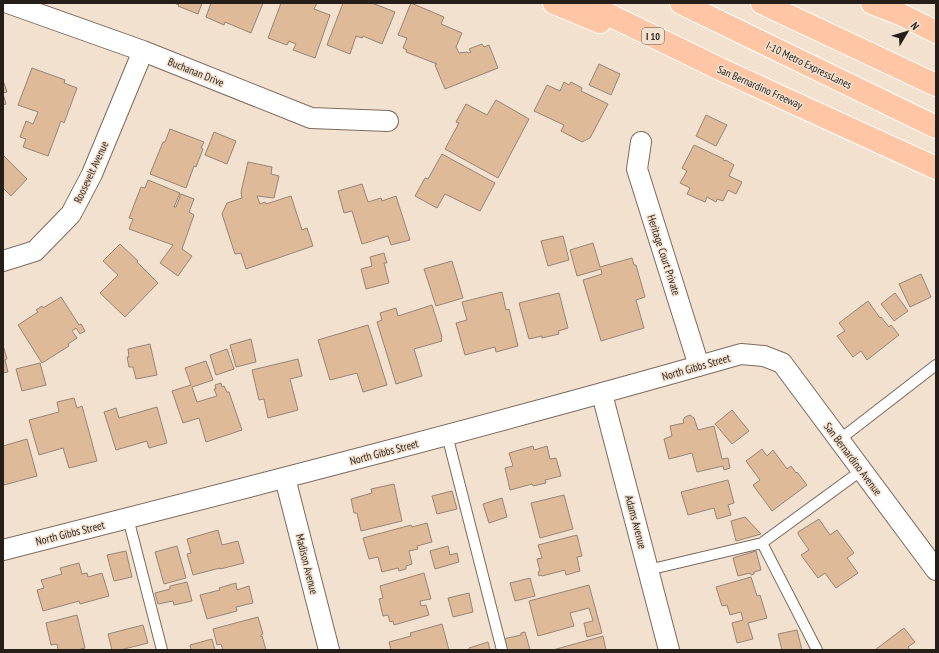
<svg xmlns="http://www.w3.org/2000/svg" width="939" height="653" font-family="'PT Sans Narrow',sans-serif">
  <rect width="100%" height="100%" fill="#f3e1d0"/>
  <path fill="#deba99" stroke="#968576" d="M174 3H202L198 14 178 6 179 5Z
    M211 3H263L251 33 225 22 224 25 206 17Z
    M281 3H317L314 9 330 15 315 58 293 50 296 44 289 41 287 45 268 38Z
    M343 3H372L395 12 382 44 363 36 362 38 356 36 350 54 327 45Z
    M411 3 444 17 441 24 462 33 456 47 459 53 467 52 468 53 471 52 469 49 482 44 484 47 489 45 498 68 445 89 435 65 437 64 406 52 407 50 403 48 407 38 398 35Z
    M599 64 620 74 611 95 589 85Z
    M32 68 65 80 64 83 77 88 64 123 61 121 48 156 23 147 26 139 20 137 26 121 33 124 38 112 18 105Z
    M3 80 7 92 3 93Z
    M564 82 569 85 571 82 582 88 581 91 608 104 590 138 582 142 561 131 564 125 534 111 547 85 560 91Z
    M3 94 6 104 3 105Z
    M496 100 529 119 498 178 445 149 459 123 456 122 466 104 487 115Z
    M706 115 727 125 716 146 696 136Z
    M170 129 204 142 201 148 203 149 196 167 194 166 186 188 150 174 163 142H165Z
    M214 132 236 141 227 164 205 155Z
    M694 145 724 159 723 160 725 161 726 160 734 165 729 176 742 182 736 194 728 190 723 201 717 199 716 202 707 197 705 202 687 194 690 188 680 183 687 171 682 168Z
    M442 154 495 183 480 211 445 194 437 208 415 196 425 178 428 179Z
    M3 155 27 179 11 196 3 188Z
    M248 162 272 167 271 174 279 176 274 198 257 196 260 204 265 202 266 204 291 196 302 230 307 228 313 246 246 269 241 253 235 254 222 214 227 203 242 198 241 192Z
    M148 180 180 193 174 207H176L181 194 194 199 189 212 194 215 182 249 192 256 178 276 160 263 173 245 129 229 133 219 129 218 141 187 145 188Z
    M362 184 368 202 381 198 382 201 396 196 410 240 391 245 388 236 362 244 352 211 344 213 338 191Z
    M563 236 569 260 548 266 541 241Z
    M593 243 600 267 632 258 634 265H636L645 297 636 300 644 328 601 341 583 280 602 274 601 269 577 276 570 250Z
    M120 244 138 261 137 262 158 283 125 317 100 293 118 275 103 261Z
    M384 253 387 263H384L389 283 366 289 361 269 372 266 370 257Z
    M452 261 463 298 436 306 424 269Z
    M921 274 931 297 910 307 899 284Z
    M502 292 506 310 509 309 518 346 496 352 495 347 465 355 456 323 467 320 462 302Z
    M559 293 568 328 558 331 559 334 542 338V336L529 339 519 303Z
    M895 293 908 311 894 321 881 304Z
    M61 297 79 325 81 324 85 331 80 334 76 328 72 331 77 338 68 344 69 346 42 363 18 325 38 312 36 310 42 306 43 308Z
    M868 301 880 318 881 317 889 327 891 325 899 335 867 360 861 351 853 357 837 336 845 331 839 323Z
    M432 305 442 337 441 338 442 341 414 349 422 376 396 384 377 322 382 320 380 313 396 308 398 316Z
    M368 325 387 385 363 392 357 373 330 380 318 340Z
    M251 339 256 362 236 367 230 345Z
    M150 344 157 375 136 379 133 367H129L127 357H129L128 349Z
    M3 345 7 359 5 360 8 372 3 373Z
    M227 349 234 369 216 375 210 355Z
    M298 359 302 376 290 379 298 410 268 418 264 399 259 400 252 370Z
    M206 361 213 380 192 387 197 402 217 396 214 389H216L215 385 221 383 222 387 224 386 227 392H229L242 430 206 442 199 418 183 423 172 391 191 385 185 368Z
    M40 363 46 385 22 391 16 369Z
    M74 398 77 408 82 406 97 461 69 468 63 448 39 455 29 420 59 412 57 402Z
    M157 407 167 443 149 448 147 441 116 450 104 412 116 408 119 418Z
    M732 410 749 431 732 444 715 424Z
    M690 415 694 418 698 430 714 426 722 459 728 458 730 468 724 470 723 466 697 472 692 453 669 459 664 439 672 436 670 426 684 423 683 420 685 417Z
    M27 439 37 476 4 485 3 482V446Z
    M533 446 534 450 547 446 550 459 556 458 561 476 545 480 546 483 533 486 532 484 510 490 505 468 513 466 509 453Z
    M762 449 767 456 773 450 787 469 791 466 796 473 797 472 807 485 772 511 753 485 760 480 746 461Z
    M728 480 734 503 728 505 731 515 717 519 714 508 688 515 681 492Z
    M394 484 402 521 361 531 357 513H354L351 499 372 493 371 489Z
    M452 491 457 509 437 514 432 496Z
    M564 495 573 529 540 538 531 503Z
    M502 498 507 517 489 523 483 504Z
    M745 517 761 534 736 541 731 521Z
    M819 519 830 535 837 530 854 553 847 558 858 573 836 588 825 573 818 578 801 555 809 550 798 534V532Z
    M427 523 432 542 417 546 418 549 409 551 412 564 406 566V569L399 571 398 568 382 572 378 557 369 559 363 538 411 525 412 527Z
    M218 530 222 545 238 541 244 563 220 569V568L193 575 187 554 191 553 187 539Z
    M577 535 582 556 577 557 580 571 566 575 565 570 542 576 541 575 539 576 538 572 540 571 537 559 542 558 538 545Z
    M177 546 186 578 164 584 155 552Z
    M448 546 450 555 457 553 459 562 435 569 430 551Z
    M126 551 132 577 114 581 107 555Z
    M756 551 761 570 754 572V574L751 575 750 573 738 576 733 558Z
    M79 563 82 574 87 573 88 577 102 573 109 596 80 604 79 601 43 611 37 590 44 588 41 580 62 574 60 568Z
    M424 573 431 599 420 601 421 606 426 605 429 615 394 625 393 621 390 622 388 615 383 616 379 599 383 598 380 586Z
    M751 577 757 596 760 595 767 618 748 623 753 639 737 643 732 623 743 620 741 612 730 615 727 605 722 606 716 587Z
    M530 578 535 596 515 601 510 583Z
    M187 582 192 601 174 605 173 601 158 604 155 593 170 589V586Z
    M236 583 237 590 249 586 253 603 236 607 237 611 207 619 200 595 220 590 219 588Z
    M589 585 602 633 587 637 584 623 593 621 589 608 570 613 574 626 538 636 529 601Z
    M469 593 473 612 453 617 448 598Z
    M77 615 85 648 77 650H58L57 644 51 645 46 623Z
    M258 617 263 634 261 635V637L262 636 266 650H223L221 644 217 645 213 629Z
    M442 624 449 650H391L389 642 411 636 410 633Z
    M143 625 148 643 120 650H112L108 634Z
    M904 628 915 642 908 647 910 650H875Z
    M797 630 802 650H782L778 634Z
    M525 632 530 650H506L503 639 521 635V633Z
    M603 636 606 650H553Z
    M212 639 215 650H191L190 645Z
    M488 642 490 650H469V648Z"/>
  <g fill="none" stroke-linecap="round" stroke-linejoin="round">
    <g stroke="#7c6b5d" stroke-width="12">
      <path id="service" d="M447 435 502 650
        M839 440 936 365
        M128 518 162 650
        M762 543 817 650
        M648 570 762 543 862 470"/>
    </g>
    <g stroke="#7c6b5d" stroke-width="22">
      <path id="minor" d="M8 3 143 51 311 118 388 121
        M641 142 637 169 699 366
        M3 261 35 251 71 214 92 174 143 51
        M602 394 669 650
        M285 478 329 650
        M3 550C250 487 496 424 741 354L764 356 782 363 936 570"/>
    </g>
    <g stroke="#fff" stroke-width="24">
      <path id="motorway" d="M554 3 600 22
        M585 3 720 69 936 168
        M681 3 936 127
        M762 3 936 85
        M872 3 900 14 936 32"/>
    </g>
    <use href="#service" stroke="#fff" stroke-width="10"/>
    <use href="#minor" stroke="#fff" stroke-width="20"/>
    <use href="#motorway" stroke="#fec6a4" stroke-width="22"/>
  </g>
  <g text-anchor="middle" stroke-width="3" stroke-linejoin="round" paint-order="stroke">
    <rect fill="#f3e1d0" stroke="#645950" stroke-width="1" x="642" y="28" width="22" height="16" rx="3"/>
    <g font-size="10" font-weight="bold" fill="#261f19">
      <text x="653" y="40">I 10</text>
    </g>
    <g font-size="11" fill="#261f19" stroke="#f3e1d0">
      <text transform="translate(809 65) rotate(26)" y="4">I-10 Metro ExpressLanes</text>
      <text transform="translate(196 72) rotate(22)" y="4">Buchanan Drive</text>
      <text transform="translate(760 87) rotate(24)" y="4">San Bernardino Freeway</text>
      <text transform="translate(91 172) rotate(-65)" y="4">Roosevelt Avenue</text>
      <text transform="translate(664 255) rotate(72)" y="4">Heritage Court Private</text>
      <text transform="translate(696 367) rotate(-16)" y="4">North Gibbs Street</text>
      <text transform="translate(384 452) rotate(-15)" y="4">North Gibbs Street</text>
      <text transform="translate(853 459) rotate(53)" y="4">San Bernardino Avenue</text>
      <text transform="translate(636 522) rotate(75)" y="4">Adams Avenue</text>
      <text transform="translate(70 533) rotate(-14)" y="4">North Gibbs Street</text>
      <text transform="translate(307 564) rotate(76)" y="4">Madison Avenue</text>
    </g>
  </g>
  <rect width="939" height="653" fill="none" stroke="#261f19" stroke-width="8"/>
  <g transform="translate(907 32) rotate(52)" stroke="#f3e1d0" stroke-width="3" paint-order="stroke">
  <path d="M0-3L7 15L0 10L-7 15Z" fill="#261f19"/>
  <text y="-6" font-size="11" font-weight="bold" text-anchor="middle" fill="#261f19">N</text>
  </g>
</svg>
